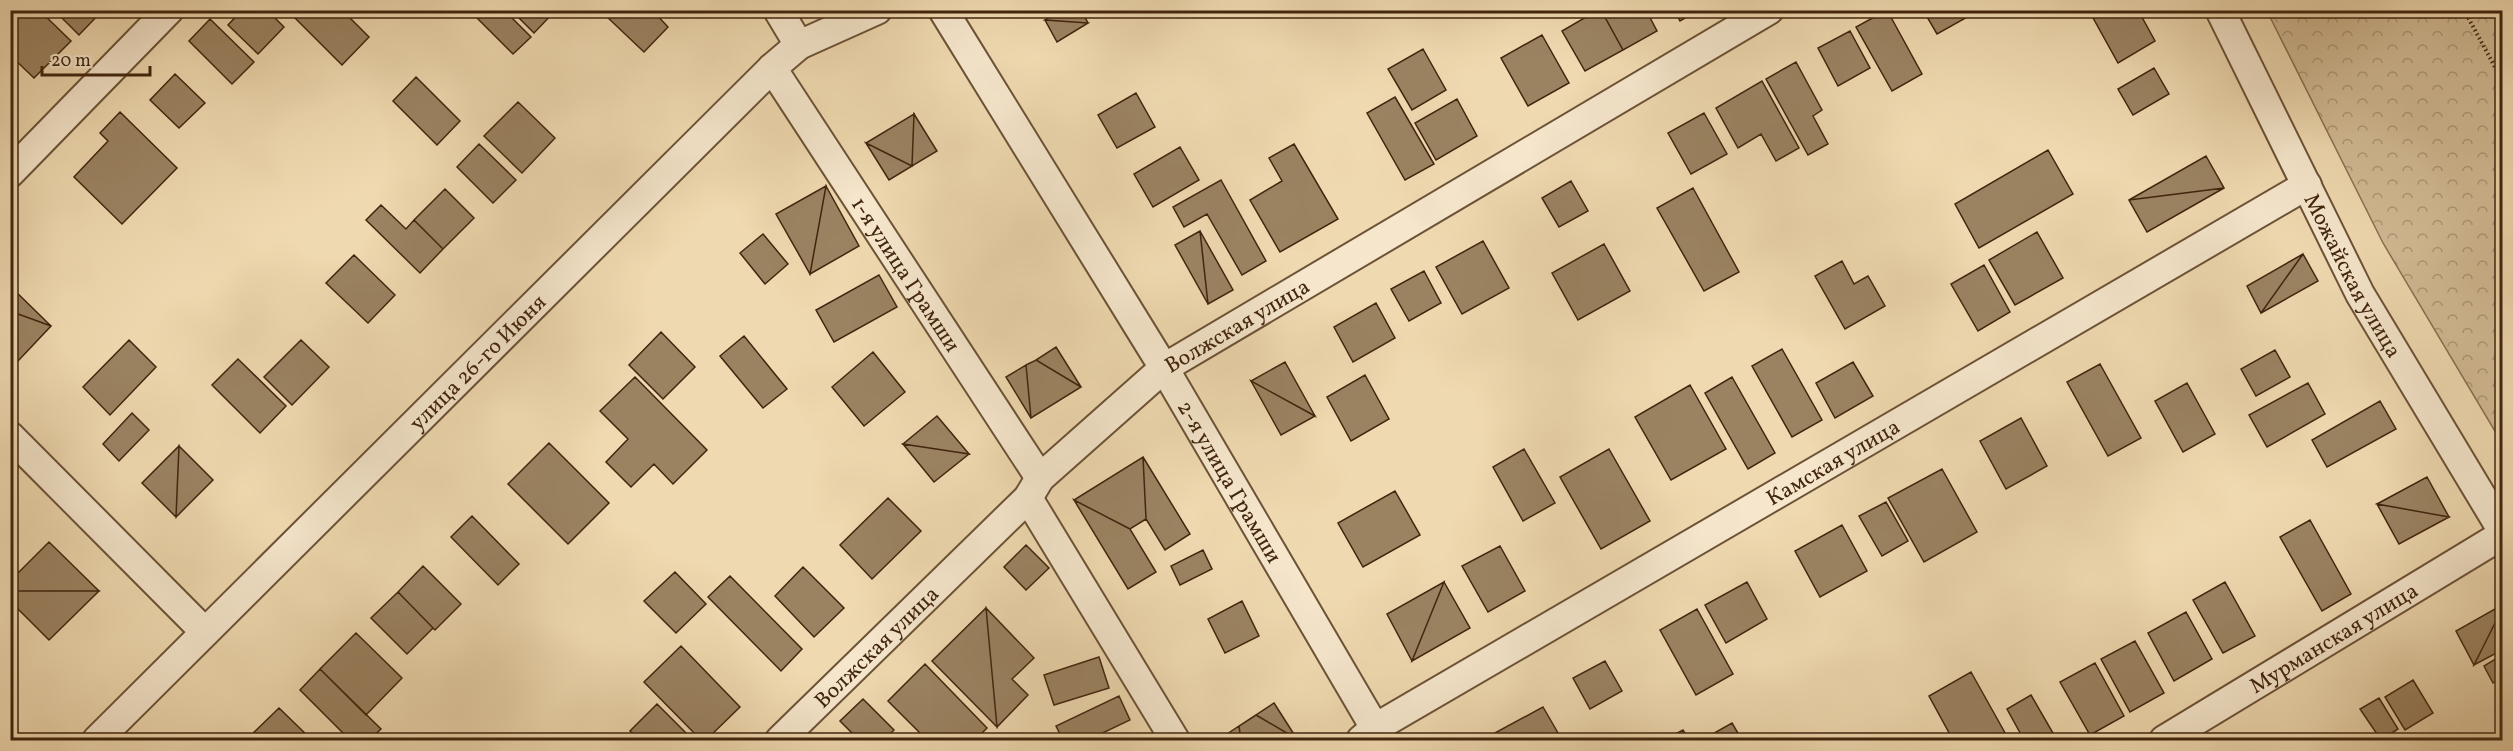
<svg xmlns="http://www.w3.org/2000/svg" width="2513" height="751" font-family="Vollkorn,serif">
  <defs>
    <pattern id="forest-crowns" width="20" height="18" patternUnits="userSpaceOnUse" patternTransform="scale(1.5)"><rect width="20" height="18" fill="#d1ba94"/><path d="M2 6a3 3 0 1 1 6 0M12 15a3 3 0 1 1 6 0" fill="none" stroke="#ab9777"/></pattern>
  </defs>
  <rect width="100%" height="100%" fill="#efd9b0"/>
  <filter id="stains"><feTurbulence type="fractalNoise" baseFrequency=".00333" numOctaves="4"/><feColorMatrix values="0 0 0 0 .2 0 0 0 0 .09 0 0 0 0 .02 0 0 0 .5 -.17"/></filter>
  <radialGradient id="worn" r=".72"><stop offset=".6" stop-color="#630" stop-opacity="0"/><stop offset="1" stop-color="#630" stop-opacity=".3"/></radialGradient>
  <path fill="url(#forest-crowns)" stroke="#897051" stroke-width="1.5" d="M2267 11H2502V443L2383 243Z"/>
  <path fill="#9b8362" stroke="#41250e" stroke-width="1.5" d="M10 10H39L71 41 34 78 10 55Z
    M54 10H103L79 35Z
    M242 10H267L284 27 258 54 228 25Z
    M287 10H342L369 37 342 65Z
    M469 10H504L531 37 513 54Z
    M511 10H556L534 33Z
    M611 10H652L668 27 644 52 606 16Z
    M1062 10H1081L1088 23 1045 20Z
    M1598 10H1601L1623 50 1585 71 1562 31Z
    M1601 10H1646L1657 31 1623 50Z
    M1674 10H1699L1680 21Z
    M1887 10 1922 74 1892 91 1856 27Z
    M1923 10H1969L1971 15 1937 34Z
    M2102 10H2138L2155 41 2118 63 2092 16Z
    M210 19 254 62 232 84 189 41Z
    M1045 20 1088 23 1057 42Z
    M1850 31 1870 68 1838 86 1818 48Z
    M1542 35 1569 83 1528 106 1501 58Z
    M1423 49 1446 90 1412 110 1388 69Z
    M1796 62 1822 110 1813 116 1828 144 1808 155 1766 79Z
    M2154 68 2169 94 2133 115 2118 89Z
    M175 74 205 103 179 128 150 100Z
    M416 77 460 121 437 145 393 101Z
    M1762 81 1799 148 1776 161 1761 134 1738 148 1716 108Z
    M1136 93 1155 127 1117 148 1098 115Z
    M1395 97 1434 164 1405 180 1367 113Z
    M1457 99 1477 136 1436 160 1415 123Z
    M518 102 555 138 522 173 484 136Z
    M120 112 177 168 122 224 74 177 108 141 100 133Z
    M1704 113 1727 154 1691 174 1668 133Z
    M914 114 912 166 866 143Z
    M914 114 937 151 912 166Z
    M866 143 912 166 889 180Z
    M479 144 516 180 493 203 457 167Z
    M1294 144 1338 219 1280 252 1250 200 1282 181 1269 158Z
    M1180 147 1199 180 1153 207 1134 174Z
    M2048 150 2073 194 1979 248 1955 204Z
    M2206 156 2224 188 2129 200Z
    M1221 180 1266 261 1242 275 1207 214 1184 227 1173 207Z
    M1571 181 1588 211 1559 227 1542 198Z
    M826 186 810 274 776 214Z
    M826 186 859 246 810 274Z
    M1693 188 1739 272 1704 291 1657 208Z
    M2224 188 2147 232 2129 200Z
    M445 189 474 218 443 249 414 220Z
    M381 205 406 229 414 220 443 249 420 273 366 220Z
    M1200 231 1208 304 1175 245Z
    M1200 231 1233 290 1208 304Z
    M2037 232 2063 278 2015 305 1989 260Z
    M763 234 788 264 765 284 740 253Z
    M1483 241 1509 288 1462 314 1436 267Z
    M1604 244 1630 291 1578 320 1552 273Z
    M2303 254 2261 313 2247 286Z
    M2303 254 2318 281 2261 313Z
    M354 255 395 295 368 323 326 283Z
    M1842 261 1854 284 1868 276 1885 306 1845 329 1815 276Z
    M1984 265 2010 312 1978 331 1951 284Z
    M1424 271 1441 303 1409 321 1391 289Z
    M879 275 897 307 834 342 816 310Z
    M10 286 51 326 10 311Z
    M1376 303 1395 338 1353 362 1334 327Z
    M10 311 51 326 18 361 10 354Z
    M661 332 695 367 663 399 629 365Z
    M744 336 787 389 763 408 720 356Z
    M129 340 156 367 110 415 83 387Z
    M301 340 329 367 292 405 264 377Z
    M1056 347 1081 387 1036 360Z
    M1782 349 1822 420 1792 437 1752 366Z
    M2275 350 2290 377 2256 396 2241 369Z
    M873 352 905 392 864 426 832 387Z
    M238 359 286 406 260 433 212 385Z
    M1036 360 1081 387 1031 418 1026 365Z
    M1285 362 1315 416 1251 381Z
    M1853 362 1873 396 1835 418 1816 383Z
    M2100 364 2141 438 2108 456 2067 382Z
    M1026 365 1031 418 1006 377Z
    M1365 375 1389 419 1351 441 1327 397Z
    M635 377 707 450 673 484 654 464 631 487 606 462 628 439 600 411Z
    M1732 377 1775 453 1748 469 1705 393Z
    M1251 381 1315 416 1281 435Z
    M2187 383 2215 434 2183 452 2155 401Z
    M2308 383 2325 414 2267 447 2249 415Z
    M1690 385 1726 449 1671 480 1635 417Z
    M2380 401 2396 429 2327 467 2312 440Z
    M132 413 149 430 119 461 103 444Z
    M937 416 969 454 903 444Z
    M2021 418 2047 466 2006 489 1980 441Z
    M549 443 609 503 568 544 508 484Z
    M903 444 969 454 934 482Z
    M179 446 213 480 176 517Z
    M179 446 176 517 142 483Z
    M1524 449 1555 503 1523 521 1493 467Z
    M1609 449 1650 521 1601 549 1560 477Z
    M1143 457 1146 519 1130 529 1074 500Z
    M1143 457 1190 534 1165 550 1146 519Z
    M1942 469 1977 532 1924 562 1888 498Z
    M2427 477 2449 517 2377 504Z
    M1395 491 1420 535 1363 567 1338 523Z
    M888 498 921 531 872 579 840 545Z
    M1074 500 1130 529 1156 572 1128 589Z
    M1886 502 1908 541 1882 556 1859 516Z
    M2377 504 2449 517 2399 544Z
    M472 516 519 564 498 585 451 537Z
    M2310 520 2351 594 2322 611 2280 537Z
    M1842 525 1867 571 1820 597 1795 551Z
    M49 542 99 591H10V581Z
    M1026 545 1049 568 1026 590 1004 567Z
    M1500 546 1525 591 1488 612 1462 566Z
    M1203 550 1212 569 1180 585 1171 566Z
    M423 566 461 604 435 630 398 592Z
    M803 567 844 608 814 637 775 596Z
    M675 572 706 604 676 633 644 601Z
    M730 576 802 649 781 671 708 597Z
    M1444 582 1470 628 1412 661Z
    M1444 582 1412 661 1387 614Z
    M1747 582 1767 619 1726 643 1705 605Z
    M2225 582 2255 636 2223 653 2193 600Z
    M10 591H99L49 640 10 601Z
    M398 592 433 628 407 654 371 618Z
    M1242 601 1259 636 1225 653 1208 619Z
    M2502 605V609L2474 665 2456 631Z
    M986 608 997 727 932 661Z
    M986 608 1034 658 1012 679 1028 695 997 727Z
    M1697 609 1733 674 1696 695 1660 630Z
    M2502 609V650L2474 665Z
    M2186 612 2212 659 2174 681 2148 633Z
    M356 633 402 678 366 715 320 669Z
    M2135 641 2164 693 2130 712 2101 659Z
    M681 646 740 707 706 740H701L644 682Z
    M2502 655V677L2493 683 2484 666Z
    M1099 657 1109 688 1054 705 1044 675Z
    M1605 661 1622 691 1590 709 1573 678Z
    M2095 663 2124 716 2090 735 2060 682Z
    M925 664 987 728 975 740H927L888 701Z
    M320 669 381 729 369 740H350L300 690Z
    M1971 672 2009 740H1953L1929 696Z
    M2413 680 2433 713 2405 730 2385 697Z
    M2031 695 2057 740H2024L2007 709Z
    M1119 696 1130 720 1088 740H1063L1056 726Z
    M2379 698 2398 729 2381 740 2360 709Z
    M863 699 894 730 884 740H859L840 721Z
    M1274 703 1297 739 1256 715Z
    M657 704 693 740H640L630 731Z
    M1543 707 1558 733 1545 740H1482Z
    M279 708 312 740H246Z
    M1256 715 1297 739 1241 740 1239 726Z
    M1732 723 1742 740H1712L1709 736Z
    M1239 726 1241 740H1223L1221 738Z
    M1683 730 1689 740H1664Z"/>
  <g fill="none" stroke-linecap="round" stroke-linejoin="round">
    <g stroke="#6c5236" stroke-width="32">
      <g id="minor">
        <path d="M778 10 799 45"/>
        <path id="s1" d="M943 10 1164 368 1382 740"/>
        <path id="s2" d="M2220 10 2360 294 2502 530"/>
        <path id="s3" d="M772 68 1040 478"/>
        <path d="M10 173 169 10"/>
        <path d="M10 436 205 632"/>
        <path d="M1028 498 1175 740"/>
        <path id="s4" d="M97 740 772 68 799 45 877 10"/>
        <path id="s5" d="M780 740 1028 498 1040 478 1164 368 1769 10"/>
        <path id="s6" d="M1361 740 1375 728 2307 185"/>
        <path id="s7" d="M2164 740 2502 535"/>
      </g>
    </g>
    <path stroke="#41250e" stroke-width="4" stroke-dasharray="1.5 3" stroke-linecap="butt" d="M2464 10 2502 80"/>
    <use href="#minor" stroke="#f5e6cc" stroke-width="28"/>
  </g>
  <g text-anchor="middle" stroke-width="6" stroke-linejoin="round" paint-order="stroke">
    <g font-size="22" fill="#41250e" stroke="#f5e6cc">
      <text dy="8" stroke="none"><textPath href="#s3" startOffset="246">1-я улица Грамши</textPath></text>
      <text dy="8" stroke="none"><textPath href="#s2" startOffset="297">Можайская улица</textPath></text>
      <text dy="8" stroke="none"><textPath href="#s5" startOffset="620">Волжская улица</textPath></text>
      <text dy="8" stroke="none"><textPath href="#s4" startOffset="536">улица 26-го Июня</textPath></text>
      <text dy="8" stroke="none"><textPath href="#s6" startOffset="548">Камская улица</textPath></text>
      <text dy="8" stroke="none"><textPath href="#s1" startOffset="552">2-я улица Грамши</textPath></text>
      <text dy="8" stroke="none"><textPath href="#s7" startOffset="198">Мурманская улица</textPath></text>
      <text dy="8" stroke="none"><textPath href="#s5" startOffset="134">Волжская улица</textPath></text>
    </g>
  </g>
  <rect width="2513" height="751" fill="none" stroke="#efd9b0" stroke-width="36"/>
  <rect x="12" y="12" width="2489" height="727" fill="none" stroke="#41250e" stroke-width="3"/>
  <rect x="18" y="18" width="2477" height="715" fill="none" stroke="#41250e" stroke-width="1.5"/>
  <path d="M42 66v9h108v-9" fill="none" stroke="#41250e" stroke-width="3"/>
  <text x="51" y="66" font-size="18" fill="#41250e" stroke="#f5e6cc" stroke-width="4.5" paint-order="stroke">20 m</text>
  <rect width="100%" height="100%" filter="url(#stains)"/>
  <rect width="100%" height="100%" fill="url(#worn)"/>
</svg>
